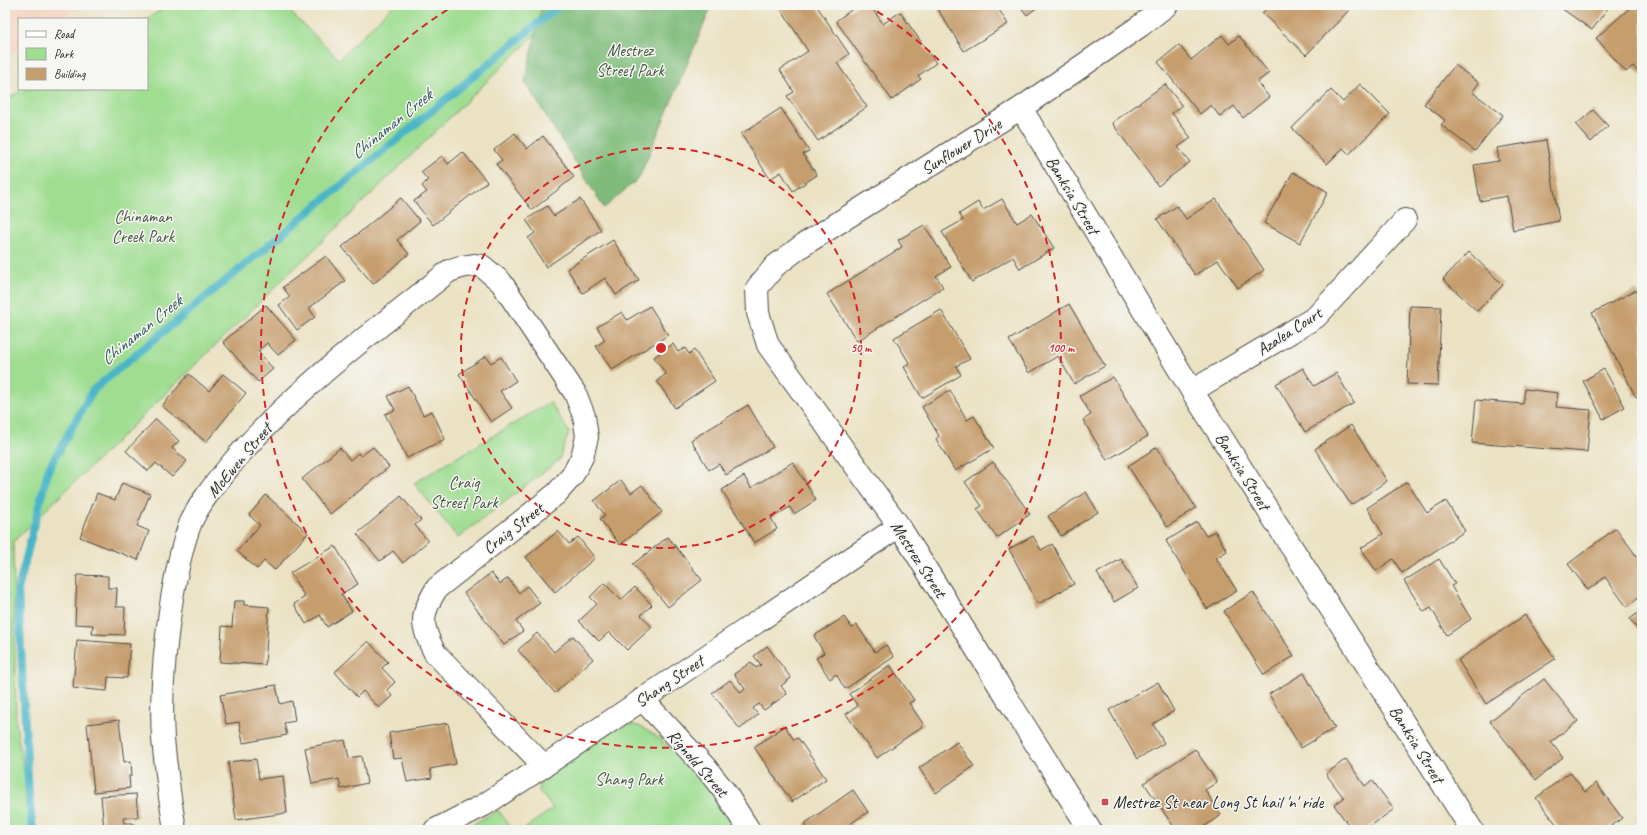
<svg xmlns="http://www.w3.org/2000/svg" width="1647" height="835" font-family="Caveat,sans-serif">
  <rect width="100%" height="100%" fill="#f6f6f2"/>
  <filter id="ink" filterUnits="userSpaceOnUse"><feTurbulence type="fractalNoise" baseFrequency=".025" numOctaves="2"/><feDisplacementMap in="SourceGraphic" scale="8" xChannelSelector="R" yChannelSelector="G"/><feConvolveMatrix kernelMatrix="1 2 1 2 8 2 1 2 1" color-interpolation-filters="sRGB"/></filter>
  <filter id="wash" filterUnits="userSpaceOnUse"><feTurbulence type="fractalNoise" baseFrequency=".012" numOctaves="4" result="noise"/><feDisplacementMap in="SourceGraphic" scale="16" xChannelSelector="R" yChannelSelector="G"/><feGaussianBlur stdDeviation="0.9" result="paint"/><feColorMatrix in="noise" values="0 0 0 0 0 0 0 0 0 0 0 0 0 0 0 0 0 1.4 0 .05"/><feComposite in="paint" operator="in"/></filter>
  <g filter="url(#wash)">
    <rect width="100%" height="100%" fill="#ebe2c3"/>
    <path fill="#f4d3c0" d="M5 5H83L62 19H19V48L5 58Z"/>
    <path fill="#9fdd91" stroke="#65845e" d="M170 5H283L339 59 393 5H552L542 28 13 542 16 725 34 830H5V100L24 89H147L146 19Z
      M550 402 569 432 559 460 458 538 414 483Z
      M623 723 639 726 656 736 679 756 700 777 740 830H523L553 808 539 791 540 783 547 777Z
      M498 810 513 830H462Z"/>
    <path fill="#7fbc7b" stroke="#557453" d="M542 5H712L639 178 604 208 525 82Z"/>
    <g fill="none" stroke-linecap="round" stroke-linejoin="round">
      <path stroke="#4ab5c7" stroke-width="8" d="M33 830 29 798 18 590 48 470 93 390 560 5"/>
    </g>
    <g id="blocks">
      <path fill="#c69e6e" d="M778 5H816L849 54 837 63 867 107 818 141 787 96 794 92 780 70 808 51Z
        M858 5H870L883 24 900 12 936 63 918 76 921 79 892 100 836 21Z
        M935 5H996L1008 24 964 51Z
        M1019 5H1040L1027 15Z
        M1270 5H1354L1306 55 1262 13Z
        M1563 5H1610L1592 30 1561 8Z
        M1633 5 1642 14V76L1633 66 1626 72 1596 38Z
        M1222 35 1229 44 1239 36 1269 73 1257 82 1269 97 1243 118 1234 106 1220 117 1211 105 1200 114 1158 62 1179 45 1191 60Z
        M1455 65 1479 83 1472 92 1503 115 1475 151 1441 125 1445 120 1424 104Z
        M1165 84 1182 106 1172 113 1191 138 1178 147 1190 162 1158 186 1112 123Z
        M1360 84 1390 114 1349 154 1343 148 1327 164 1292 128 1331 90 1343 102Z
        M781 108 809 151 803 154 817 175 793 191 781 172 770 179 741 134Z
        M1593 110 1608 126 1591 142 1576 125Z
        M515 133 527 149 543 136 574 177 532 210 496 164 502 160 494 150Z
        M1546 140 1559 221 1513 230 1507 196 1480 201 1474 165 1499 161 1497 148Z
        M463 152 487 182 433 225 414 201 427 192 422 186 428 180 421 172 442 156 448 164Z
        M1293 172 1328 192 1300 243 1264 223Z
        M401 198 420 221 397 240 409 254 373 284 342 247Z
        M580 199 601 230 546 267 528 238 535 233 526 220 547 206 554 216Z
        M1002 199 1017 223 1032 214 1054 248 1020 269 1013 257 972 282 942 232 963 220 959 214 978 202 983 210Z
        M1216 199 1264 270 1238 288 1218 260 1195 275 1157 219 1177 206 1186 219Z
        M924 225 951 267 936 276 943 287 857 341 827 294 902 247 898 240Z
        M613 240 639 280 616 295 605 278 583 293 567 269Z
        M1469 252 1503 285 1477 311 1443 279Z
        M326 256 345 281 309 308 315 317 297 330 279 305 290 297 283 287Z
        M1636 290 1642 301V394L1636 397 1592 313Z
        M1069 304 1105 366 1074 384 1058 356 1029 373 1009 340Z
        M266 305 296 340 278 355 267 343 258 351 273 369 258 382 223 342Z
        M650 306 668 335 612 370 596 346 605 340 597 327 622 312 627 320Z
        M1410 306 1441 307 1438 385 1407 384Z
        M941 310 970 359 956 366 961 375 922 398 904 367 910 364 894 338Z
        M673 344 678 352 685 348 689 354 694 350 715 381 675 408 657 381 666 374 654 357Z
        M486 356 491 363 501 357 516 381 500 391 512 408 491 422 459 374Z
        M1303 368 1314 386 1336 373 1354 403 1305 432 1276 384Z
        M1604 369 1625 407 1603 419 1583 381Z
        M189 374 209 391 223 374 246 393 206 442 162 406Z
        M1113 377 1148 436 1107 460 1083 420 1091 415 1080 396Z
        M408 386 423 415 432 411 445 439 407 458 385 414 395 410 388 396Z
        M1525 389 1558 393 1556 407 1591 410 1587 452 1472 443 1476 400 1523 404Z
        M950 390 967 420 974 416 994 448 955 471 936 439 939 436 922 407Z
        M748 405 773 447 726 475 719 464 709 470 691 440Z
        M156 419 179 441 172 448 187 461 172 477 156 463 148 471 126 451Z
        M1351 425 1387 481 1351 505 1315 449Z
        M373 447 389 467 330 514 302 479 340 448 350 460 358 453 361 456Z
        M1157 447 1196 508 1167 527 1128 466Z
        M793 462 816 500 794 514 790 507 771 518 777 529 754 543 722 490 744 476 751 488Z
        M993 462 1030 514 997 538 977 509 982 506 965 482Z
        M621 480 631 493 642 485 662 512 620 545 600 519 605 515 594 501Z
        M1407 482 1427 513 1446 501 1465 531 1402 573 1393 559 1376 571 1361 548 1383 534 1367 508Z
        M122 483 150 494 137 526 149 531 138 560 80 537 97 493 115 500Z
        M1086 492 1098 512 1061 536 1048 516Z
        M266 495 308 533 275 570 264 561 257 569 237 551 260 525 249 515Z
        M401 496 421 520 415 525 428 541 403 563 393 551 380 561 357 534Z
        M1197 522 1206 536 1215 531 1227 551 1216 558 1237 591 1207 609 1166 541Z
        M1616 528 1640 561 1642 559V595L1627 607 1605 577 1588 590 1568 564Z
        M558 531 569 544 578 537 595 558 555 592 526 557Z
        M1033 536 1041 550 1052 544 1074 584 1038 604 1009 549Z
        M668 537 702 580 668 607 633 564Z
        M335 546 358 584 341 594 352 611 327 627 320 615 306 624 294 604 305 597 290 573Z
        M1121 559 1138 588 1114 602 1097 573Z
        M1439 559 1455 584 1451 586 1471 619 1447 635 1431 608 1424 612 1404 581Z
        M491 573 500 584 508 578 519 593 527 586 540 603 516 621 523 631 504 645 464 593Z
        M77 575 108 576V588H117L116 607H125L124 635 92 634 93 625 75 624Z
        M604 583 621 600 635 587 652 605 641 615 652 627 627 650 609 632 599 641 579 621 597 604 590 597Z
        M1253 592 1294 656 1264 675 1224 611Z
        M234 601H244V605L269 607 265 665 220 662 222 626 232 627Z
        M1642 610V636L1630 619Z
        M1525 615 1555 659 1486 704 1458 660Z
        M844 617 852 628 857 625 875 652 886 645 894 657 845 689 836 674 830 679 816 658 824 653 814 636Z
        M537 633 554 652 573 636 593 659 555 693 518 650Z
        M77 640 130 644 127 678 108 677 107 691 73 688Z
        M368 641 388 662 382 668 395 682 387 690 392 696 379 708 363 691 357 697 335 672Z
        M767 646 791 678 781 686 787 694 764 710 759 704 753 708 758 715 740 729 712 693 730 680 741 693 745 689 734 674 751 662 756 668 761 665 754 656Z
        M890 665 914 700 909 703 924 725 877 758 846 714 858 706 849 694Z
        M1304 673 1335 728 1301 748 1269 694Z
        M1544 679 1578 721 1551 742 1563 758 1536 780 1490 721Z
        M1158 682 1174 711 1153 724 1164 743 1137 759 1109 710Z
        M276 685 280 704 292 701 295 721 284 723 287 735 243 743 239 722 226 724 220 695Z
        M119 720 124 762 131 761 132 776H129L130 788 94 792 87 724Z
        M448 723 456 764 430 769 432 778 407 782 402 758 393 759 389 733Z
        M785 726 794 740 798 738 826 779 792 802 754 747Z
        M345 740 349 758 362 756 367 783 341 789 339 779 312 784 305 748Z
        M957 742 974 766 936 793 919 768Z
        M1195 749 1217 782 1205 790 1221 815 1199 830H1176L1144 783Z
        M256 759 259 779 283 776 287 813 236 820 228 762Z
        M1346 759 1365 786 1372 780 1394 809 1365 830H1352L1334 805 1344 798 1326 774Z
        M1570 772 1585 792 1596 783 1622 818 1606 830H1561L1536 798Z
        M853 790 868 812 850 824 855 830H808L804 824Z
        M136 794 138 817 123 818 124 823H133V830H104L101 796Z
        M1238 826 1241 830H1232Z"/>
    </g>
  </g>
  <g filter="url(#ink)">
    <use href="#blocks" fill-opacity="0" stroke="#484642" stroke-width="1"/>
    <g fill="none" stroke-linecap="round" stroke-linejoin="round">
      <g stroke="#484642" stroke-width="24">
        <path id="minor" d="M1021 108 1192 391 1472 830
          M1192 391 1316 317 1405 220
          M642 699 706 768 725 792 749 830
          M175 830C170 800 166 770 163 739 160 692 165 644 172 598 176 575 182 544 191 522 202 498 221 477 238 456 300 385 376 330 449 271L461 267 474 265 482 266 501 282 575 393 584 416 587 437 582 457 572 476 556 494 437 588C420 615 420 625 435 653L544 766
          M435 830 484 805 544 766 899 526
          M1090 830 899 526 768 345 758 313 757 288 775 266 803 245 1021 108 1140 26 1167 5"/>
      </g>
      <use href="#minor" stroke="#fff" stroke-width="22"/>
    </g>
  </g>
  <g fill="none" stroke="#d62828" stroke-width="2" stroke-dasharray="7 5">
    <circle cx="661" cy="348" r="200"/>
    <path d="M867 5A400 400 0 1 1 455 5"/>
  </g>
  <rect fill="#d1495b" stroke="#f6f6f2" stroke-width="1.5" x="1101" y="798" width="8" height="8" rx="2"/>
  <g text-anchor="middle" stroke-width="3" stroke-linejoin="round" paint-order="stroke">
    <g font-size="17" fill="#485844" stroke="#f6f6f2">
      <text x="630" y="56">Mestrez<tspan x="630" dy="20">Street Park</tspan></text>
      <text x="143" y="222">Chinaman<tspan x="143" dy="20">Creek Park</tspan></text>
      <text x="464" y="488">Craig<tspan x="464" dy="20">Street Park</tspan></text>
      <text x="629" y="785">Shang Park</text>
    </g>
    <g font-size="17" fill="#2b2b2b" stroke="#f6f6f2">
      <text transform="translate(961 146) rotate(-32)" y="6">Sunflower Drive</text>
      <text transform="translate(1073 195) rotate(59)" y="6">Banksia Street</text>
      <text transform="translate(1289 331) rotate(-33)" y="6">Azalea Court</text>
      <text transform="translate(239 460) rotate(-50)" y="6">McEwen Street</text>
      <text transform="translate(1243 471) rotate(58)" y="6">Banksia Street</text>
      <text transform="translate(513 528) rotate(-38)" y="6">Craig Street</text>
      <text transform="translate(919 559) rotate(57)" y="6">Mestrez Street</text>
      <text transform="translate(669 681) rotate(-34)" y="6">Shang Street</text>
      <text transform="translate(1417 744) rotate(58)" y="6">Banksia Street</text>
      <text transform="translate(698 763) rotate(49)" y="6">Rignold Street</text>
    </g>
    <g font-size="17" fill="#2b2b2b" stroke="#f6f6f2" text-anchor="start">
      <text x="1113" y="808">Mestrez St near Long St hail 'n' ride</text>
    </g>
    <g font-size="18" font-style="italic" fill="#365b62" stroke="#f6f6f2">
      <text transform="translate(391 124) rotate(-39)" y="6">Chinaman Creek</text>
      <text transform="translate(141 330) rotate(-39)" y="6">Chinaman Creek</text>
    </g>
  </g>
  <circle cx="661" cy="348" r="6" fill="#d62828" stroke="#f6f6f2" stroke-width="2"/>
  <g font-size="12" text-anchor="middle" font-weight="bold" fill="#d62828" stroke="#f6f6f2" stroke-width="3" stroke-linejoin="round" paint-order="stroke">
    <text x="861" y="352">50 m</text>
    <text x="1061" y="352">100 m</text>
  </g>
  <rect width="1647" height="835" fill="none" stroke="#f6f6f2" stroke-width="20"/>
  <rect x="18" y="18" width="130" height="72" fill="#f6f6f2" stroke="#a5a5a2"/>
  <rect x="26" y="31" width="20" height="6" fill="#ffffff" stroke="#a5a5a2"/>
  <text x="54" y="38" font-size="12" fill="#2b2b2b">Road</text>
  <rect x="26" y="48" width="20" height="12" fill="#9fdd91" stroke="#a5a5a2"/>
  <text x="54" y="58" font-size="12" fill="#2b2b2b">Park</text>
  <rect x="26" y="68" width="20" height="12" fill="#c69e6e" stroke="#a5a5a2"/>
  <text x="54" y="78" font-size="12" fill="#2b2b2b">Building</text>
</svg>
